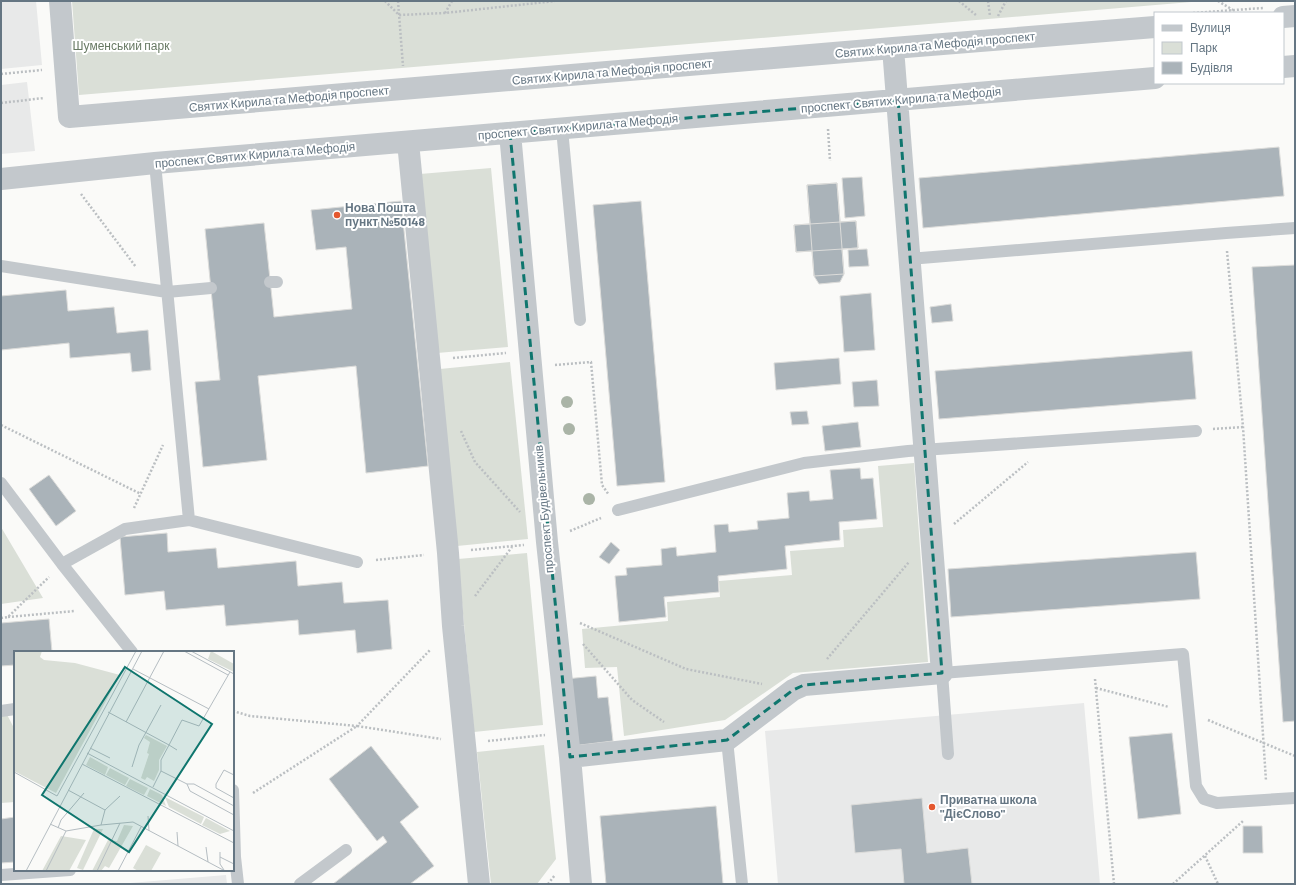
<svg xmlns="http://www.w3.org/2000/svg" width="1296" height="885" font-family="Barlow,sans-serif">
  <rect width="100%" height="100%" fill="#fafaf8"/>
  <path fill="#e8e9e9" d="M1 1H36L42 65 1 69Z
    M27 82 35 151 1 154V85Z
    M1084 703 1100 884H778L765 731Z
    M226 875 227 884H118Z"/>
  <path fill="#dadfd7" d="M72 1H1203L79 95Z
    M491 168 508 347 437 353 420 174Z
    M510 362 528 539 457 546 440 369Z
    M914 463 928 662 793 673 725 720 624 736 617 667 585 668 582 629 668 621 667 602 720 597 719 581 792 575 790 551 844 547 843 530 883 527 878 466Z
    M1 527 43 598 1 604Z
    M527 553 543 725 474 732 458 559Z
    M1 703 15 730V802L1 803Z
    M544 745 556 859 537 884H491L477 752Z"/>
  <path fill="#aab3b9" stroke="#dcdcda" d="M1279 147 1284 196 923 228 919 178Z
    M862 177 865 216 845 218 842 178Z
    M837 183 840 222 856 221 858 248 842 249 844 274 840 282 819 284 814 276 812 251 796 252 794 225 810 224 807 185Z
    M837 183 844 274 814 276 807 185Z
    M401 201 428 466 366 473 356 366 258 376 267 460 203 467 195 382 220 380 205 229 264 223 274 317 352 309 346 247 316 250 311 210Z
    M641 201 665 482 617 486 593 205Z
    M856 221 858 248 796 252 794 225Z
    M867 249 869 266 849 267 848 250Z
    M1295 265V721L1283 722 1252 267Z
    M66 290 68 311 114 307 117 333 148 330 151 370 132 372 130 353 70 358 69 343 1 350V296Z
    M871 293 875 350 844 352 840 296Z
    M951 304 953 321 932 323 930 307Z
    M1192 351 1196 399 939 419 935 371Z
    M839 358 841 384 776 390 774 363Z
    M877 380 879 406 854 407 852 382Z
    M807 411 809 424 792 425 790 412Z
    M858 422 861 447 825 451 822 426Z
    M860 468 861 479 873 478 877 519 839 522 840 540 785 546 787 569 718 576 719 592 664 597 666 617 619 622 615 576 627 575 626 568 662 565 661 549 676 547 677 556 716 552 714 525 728 524 729 532 758 529 757 521 789 518 787 493 809 491 810 501 833 499 830 470Z
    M49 475 76 511 56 526 29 489Z
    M167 533 168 552 216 548 218 568 296 561 298 586 342 582 344 603 388 600 392 649 357 653 355 630 299 635 298 620 226 626 224 605 166 610 164 591 125 595 120 537Z
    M611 542 620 550 609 564 599 557Z
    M1196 552 1200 599 951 617 948 569Z
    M49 619 52 652H15V665L1 666V623Z
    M596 676 598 698 608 697 613 741 572 746 565 679Z
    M1172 733 1181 814 1138 819 1129 737Z
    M371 746 419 807 400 822 434 866 410 884H333L387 842 383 836 377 841 329 779Z
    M922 798 927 853 968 848 972 884H904L901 849 855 853 851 805Z
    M716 806 723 884H606L600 816Z
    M15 817V862L1 863V819Z
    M1243 826H1262L1263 853H1243Z"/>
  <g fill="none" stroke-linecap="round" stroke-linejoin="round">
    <path stroke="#bbbfc2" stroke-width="2.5" stroke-dasharray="2 2" stroke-linecap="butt" d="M385 1 399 15 445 13 555 1
      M398 1 403 66
      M959 1 977 16
      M988 1 990 16
      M1218 1 1233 10
      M445 13 452 1
      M1193 13 1263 8
      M998 16 1006 1
      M1 74 42 70
      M1 103 44 98
      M828 129 830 161
      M81 194 136 267
      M1227 251 1243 427 1266 781
      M453 358 506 353
      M555 365 591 362 602 485 609 495
      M1 425 141 494
      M1213 429 1243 427
      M461 431 475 462 520 512
      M134 508 163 445
      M954 524 1028 462
      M570 531 601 518
      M471 550 524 545
      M376 560 424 555
      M475 596 512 547
      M8 617 75 611
      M1 618 8 617 49 577
      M580 623 686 669 762 684
      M583 644 632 700 664 722
      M827 659 909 562
      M1095 679 1114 884
      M1096 688 1169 707
      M233 711 250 716 357 726 431 649
      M1208 720 1295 756
      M488 741 545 735
      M253 793 357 726 441 739
      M1205 856 1218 884
      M548 884 555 875
      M1173 884 1243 821"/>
    <path stroke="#c3c8cc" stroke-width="12" d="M562 129 580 320
      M909 259 1226 233 1295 228
      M1 266 167 292 211 288
      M270 282H277
      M1 483 62 564
      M618 510 804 463 908 451 1196 431
      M189 520 357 562
      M132 652 62 564 125 529 189 520 155 163
      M1 711 15 709
      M727 740 742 884
      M948 754 942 673 1183 654 1196 786 1204 799 1217 803 1295 798
      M233 790 235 857 238 884
      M1 875 70 870
      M300 884 346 850"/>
    <path stroke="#c3c8cc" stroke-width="22" d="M60 1 69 117 893 48 1155 27
      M1283 17 1295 16
      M1283 67 1295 66
      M510 133 547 542 570 757 581 884
      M408 142 448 553 453 626 479 884
      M1 179 155 163 1155 78
      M570 757 727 740 793 690 804 685 942 673 893 48"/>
  </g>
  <g fill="#aab4a7">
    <circle cx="567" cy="402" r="6"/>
    <circle cx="569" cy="429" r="6"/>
    <circle cx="589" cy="499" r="6"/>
  </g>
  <path fill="none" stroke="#0f766e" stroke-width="3" stroke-dasharray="8 5" stroke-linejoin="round" d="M898 100 942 673 804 685 793 690 727 740 570 757 510 133Z"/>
  <g fill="#e4572e" stroke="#fff" stroke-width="1.5">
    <circle cx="337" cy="215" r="4"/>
    <circle cx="932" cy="807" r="4"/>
  </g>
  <g text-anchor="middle" stroke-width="4" stroke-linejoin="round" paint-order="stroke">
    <g font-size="12" fill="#657683" stroke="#fff">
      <text transform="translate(935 45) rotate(-5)" y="4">Святих Кирила та Мефодія проспект</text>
      <text transform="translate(612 72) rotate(-5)" y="4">Святих Кирила та Мефодія проспект</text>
      <text transform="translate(289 99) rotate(-5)" y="4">Святих Кирила та Мефодія проспект</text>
      <text transform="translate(901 100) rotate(-5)" y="4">проспект Святих Кирила та Мефодія</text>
      <text transform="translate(578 127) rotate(-5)" y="4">проспект Святих Кирила та Мефодія</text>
      <text transform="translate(255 155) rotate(-5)" y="4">проспект Святих Кирила та Мефодія</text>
      <text transform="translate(544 509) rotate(-95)" y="4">проспект Будівельників</text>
    </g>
    <g font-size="12" fill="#687a64" stroke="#fff">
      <text x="121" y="50">Шуменський парк</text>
    </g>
    <g font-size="12" font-weight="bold" fill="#657683" stroke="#fff" text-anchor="start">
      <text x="345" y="212">Нова Пошта<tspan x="345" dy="14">пункт №50148</tspan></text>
      <text x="940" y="804">Приватна школа<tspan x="940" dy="14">"ДієСлово"</tspan></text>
    </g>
  </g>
  <g transform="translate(14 651)">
    <rect width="220" height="220" fill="#fafaf8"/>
    <path d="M0 0H28L26 6 30 9 61 12 106 24 42 142 0 120ZM197 0 220 13V21L194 8ZM132 84 153 95 145 109V119L140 130 133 126 131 129 127 127 135 103 133 102 136 91 130 87ZM76 106 94 116 91 124 72 114ZM96 117 115 127 111 134 92 124ZM116 128 134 137 130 144 112 135ZM136 138 148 144 152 155 133 145ZM151 146 190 166 187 173 155 156ZM192 167 216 180 206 183 188 174ZM110 174 119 175 95 217 91 215 87 220H78L94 189 103 190ZM80 178H89L69 219 63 217ZM47 185 72 189 55 220H28ZM132 194 147 202 137 220H124L119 217Z" fill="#dadfd7"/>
    <path fill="none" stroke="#b5bdc2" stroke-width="1" d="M170 0 214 24M177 0 220 23M119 18 195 58M94 61 155 94 147 109V120L139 136M112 71 150 0M76 97 96 107M163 99 155 94 168 69 185 75 216 21M73 102 220 180M68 113 220 192M118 116 125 94 147 54M147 120 173 133H180L220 155M0 121 43 145 122 0M220 124 210 119 202 133V137L220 147M173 133 176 140 220 164M54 139 91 159 87 174 119 171 211 220M91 159 106 145M134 165 135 180M36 173 52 180 87 174M44 177 47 169 70 142M163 181 164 195M192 196 194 211M206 201V213L210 219M206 206 220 213M12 220 128 0M32 220 52 180M83 220 106 172M104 220 127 176"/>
    <path fill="#0f766e" fill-opacity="0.15" stroke="#0f766e" stroke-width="2" d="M111 16 198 73 115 201 28 144Z"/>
    <rect width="220" height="220" fill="none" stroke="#657683" stroke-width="2"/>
  </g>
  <rect width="1296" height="885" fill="none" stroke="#657683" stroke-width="4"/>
  <rect x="1154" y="12" width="130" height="72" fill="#ffffff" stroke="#c1c8cd"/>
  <rect x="1162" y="25" width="20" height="6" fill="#c3c8cc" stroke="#c1c8cd"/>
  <text x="1190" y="32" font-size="12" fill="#657683">Вулиця</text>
  <rect x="1162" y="42" width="20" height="12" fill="#dadfd7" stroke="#c1c8cd"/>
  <text x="1190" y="52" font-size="12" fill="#657683">Парк</text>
  <rect x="1162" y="62" width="20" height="12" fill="#aab3b9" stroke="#c1c8cd"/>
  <text x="1190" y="72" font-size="12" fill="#657683">Будівля</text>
</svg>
